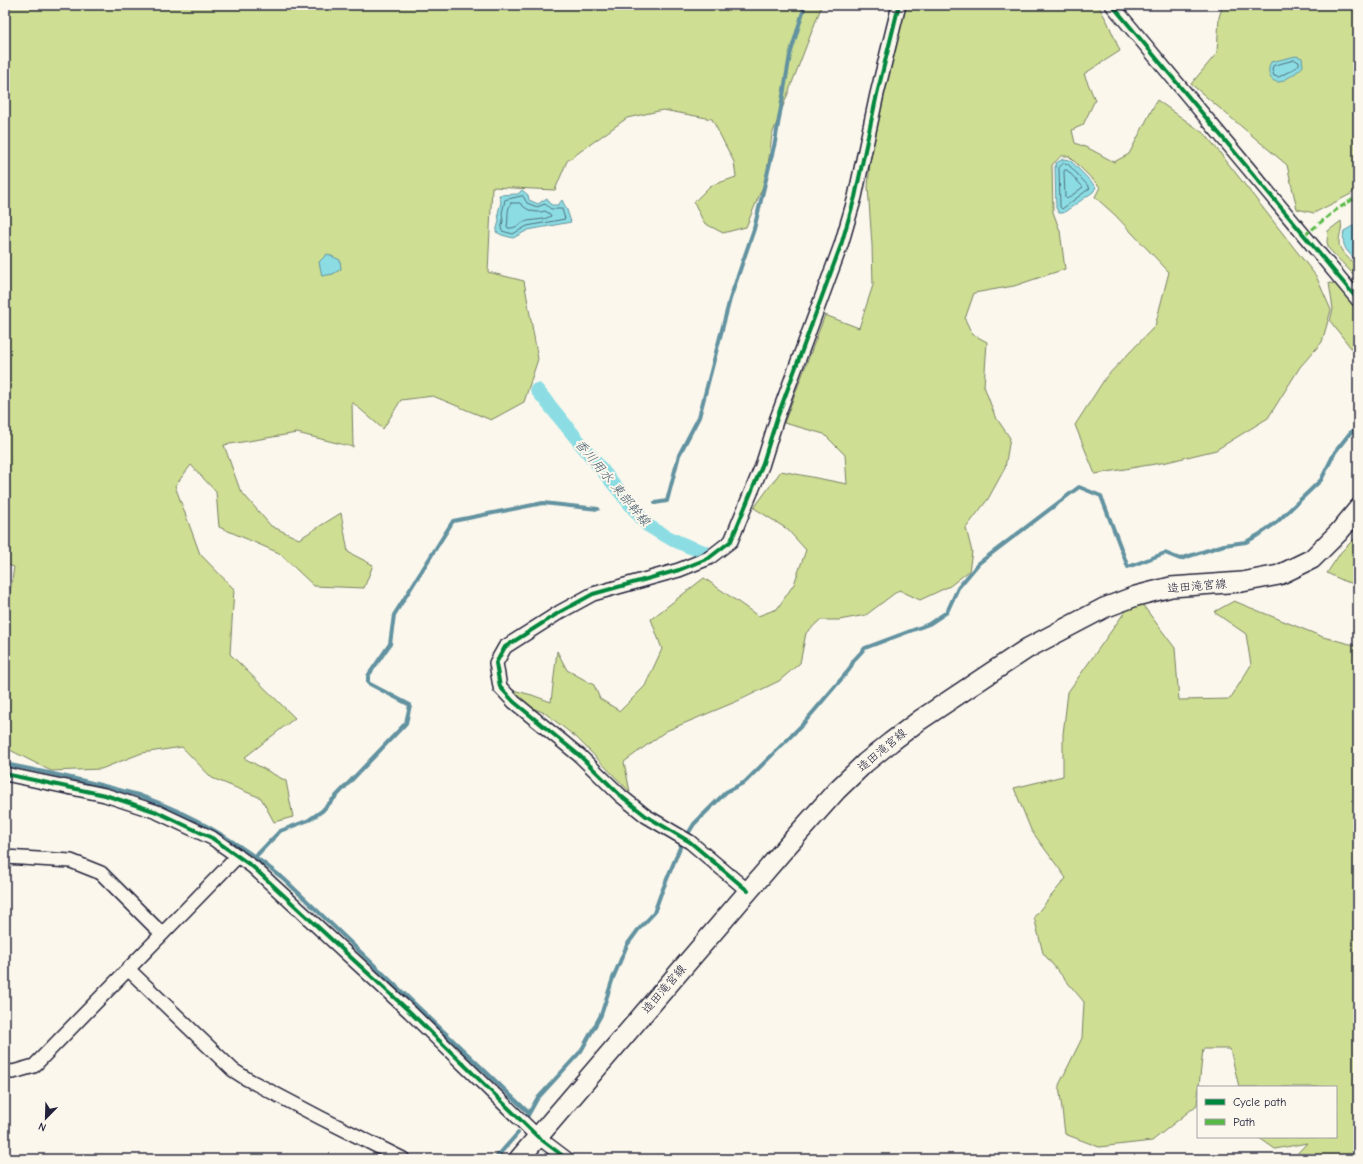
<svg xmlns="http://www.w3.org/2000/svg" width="1363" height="1164" font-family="'Comic Neue','Klee One',sans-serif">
  <rect width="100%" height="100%" fill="#fbf7ec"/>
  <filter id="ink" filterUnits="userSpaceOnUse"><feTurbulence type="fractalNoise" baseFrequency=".025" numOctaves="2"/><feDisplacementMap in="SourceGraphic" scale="8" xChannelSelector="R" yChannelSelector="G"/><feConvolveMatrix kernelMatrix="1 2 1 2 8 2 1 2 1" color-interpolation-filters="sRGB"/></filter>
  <g filter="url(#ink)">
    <path fill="#cede92" stroke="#788066" d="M5 5H822L772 135 766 179 746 227 723 233 704 223 694 202 710 186 736 177 734 162 712 119 663 110 627 118 567 161 555 190 492 187 488 272 524 281 538 359 524 402 491 420 433 396 401 400 383 429 352 402 353 447 297 433 224 445 240 490 271 526 299 539 341 513 348 552 373 565 364 588 314 586 279 553 219 527 216 492 191 465 175 486 200 554 234 589 230 654 295 718 244 758 286 781 293 817 274 822 261 798 212 778 182 747 142 753 101 769 51 771 10 750 5 738V615L7 612 14 567 5 564Z
      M905 5H1098L1108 23 1120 51 1084 74 1095 100 1083 125 1072 130 1075 143 1090 149 1114 162 1129 154 1157 100 1206 135 1316 276 1331 310 1322 342 1300 367 1268 418 1216 450 1167 462 1095 474 1075 425 1106 377 1155 326 1169 272 1115 215 1095 197 1100 187 1069 156H1061L1052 165 1053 212 1060 231 1065 269 1014 286 974 293 965 319 972 334 987 342 984 386 995 416 1010 438 1005 468 988 499 966 528 972 552 969 571 950 586 920 600 899 590 866 615 839 620H820L806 633 800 663 779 681 740 700 666 731 624 762 630 792 577 738 545 713 532 708 509 689 532 695 551 702 557 651 567 670 594 685 600 699 620 711 645 686 662 649 651 619 704 578 758 616 777 609 794 584 806 550 787 529 754 508 781 471 847 484 845 455 824 434 784 423 825 315 859 328 873 285 872 245 868 187 871 150 890 61Z
      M1223 5H1358V188L1351 194 1314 213 1297 209 1287 165 1191 84 1217 53 1219 17Z
      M1341 221C1343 232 1339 232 1339 242 1338 251 1352 261 1358 267V290L1351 282 1355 276 1329 249 1327 242 1328 231Z
      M1329 283 1339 284 1358 307V357L1330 321 1333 309Z
      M1358 535V585L1344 581 1327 573 1341 552Z
      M1136 596 1175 648 1179 700 1230 699 1251 665 1246 634 1214 612 1234 601 1323 637 1358 646V1159H1292L1307 1143 1275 1149 1258 1137H1336V1087H1239L1230 1049H1203L1197 1105 1152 1141 1099 1147 1065 1134 1059 1085 1082 1038 1084 1002 1043 953 1034 917 1066 878 1031 830 1014 788 1063 776V734L1068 692Z"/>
    <path fill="#8cdde3" stroke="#6292a0" d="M1296 56 1302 58 1303 66C1300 71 1284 81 1279 82 1268 82 1267 69 1271 62Z
      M1063 159 1070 160 1096 187 1093 192 1063 213H1059L1056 208 1055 167 1056 163Z
      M522 190 528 195 529 200 538 204 547 198 551 205H558L562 200 567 210 571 222 528 230 513 238 502 235 496 232 499 221 498 213 501 202 499 195 518 194Z
      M1358 223V262C1347 251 1341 248 1344 231Z
      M327 254 340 260 341 269 333 274 322 276 319 262Z"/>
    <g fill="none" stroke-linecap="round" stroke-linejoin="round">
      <path stroke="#4c6d7e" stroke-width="1" d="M1295 60 1299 62V65L1297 67 1279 77 1274 76 1272 70 1273 66Z
        M1064 163 1068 164 1090 188 1062 209 1060 207 1059 168Z
        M1065 170H1067L1083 187 1067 199 1065 197 1064 172Z
        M523 196 527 203 537 207 545 204 551 209H562L565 219 527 226 513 234 502 231 501 229 503 221 502 213 505 200Z
        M511 203H520C526 210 535 214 545 211L550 214 551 216C543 221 533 219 524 222 519 224 515 229 508 228L507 226C509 218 506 211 511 203Z"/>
      <path stroke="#6292a0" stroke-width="4" d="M655 503 667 501 679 455 699 417 730 299 754 229 775 142 790 55 805 5
        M5 764C40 771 74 778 108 787 118 790 128 792 138 795 194 815 238 842 284 879L529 1113
        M256 856 280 831 309 820 322 811 406 723 410 705 368 683V676L390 644 394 615 453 521 543 503 598 509
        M527 1117 537 1099 581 1051 601 1015 613 978 627 945 638 930 654 913 660 896 681 845 694 824 726 792 745 782 803 724 849 670 854 660 865 648 929 624 947 612 958 588 979 563 1079 487 1101 496 1128 567 1165 553 1180 559 1224 545 1246 542 1260 534 1277 522 1321 480 1335 452 1350 433 1358 428
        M495 1159 518 1133"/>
      <path stroke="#8cdde3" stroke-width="14" d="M537 390 647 525C667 538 682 545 704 552"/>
      <g stroke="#22223b" stroke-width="16">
        <path id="street" d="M1112 5 1358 300
          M5 774 105 795 157 812 212 838 253 867 410 1012 538 1137 567 1159
          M5 857 71 861 101 873 162 934
          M748 891 690 842 646 816 621 796 580 756 514 702 500 687 496 663 505 647 560 612 593 594 679 570 709 558 731 541 762 466 777 418 841 245 855 197 877 94 899 5
          M128 969 233 1070 247 1079 321 1118 403 1159
          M5 1071 13 1072 34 1066 238 856"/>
      </g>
      <g stroke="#22223b" stroke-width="22">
        <path id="secondary" d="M519 1159 788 845 837 790 865 763 891 742 920 720 1028 648 1104 608 1136 596 1171 587 1242 582 1279 575 1312 559 1339 532 1358 509"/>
      </g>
      <use href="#street" stroke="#fbf7ec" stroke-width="13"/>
      <use href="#secondary" stroke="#fbf7ec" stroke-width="19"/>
      <path stroke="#58b947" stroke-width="3" stroke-dasharray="6 3" stroke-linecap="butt" d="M1305 235 1336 210 1358 196"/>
      <g stroke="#fbf7ec" stroke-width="6">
        <path id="cycleway" d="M1112 5 1358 300
          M5 774 105 795 157 812 212 838 253 867 410 1012 538 1137 567 1159
          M748 891 690 842 646 816 621 796 580 756 514 702 500 687 496 663 505 647 560 612 593 594 679 570 709 558 731 541 762 466 777 418 841 245 855 197 877 94 899 5"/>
      </g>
      <use href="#cycleway" stroke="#00873e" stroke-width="4"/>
    </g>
  </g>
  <g text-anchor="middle" stroke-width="4" stroke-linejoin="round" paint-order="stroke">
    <g font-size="12" fill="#22223b" stroke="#fbf7ec">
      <text transform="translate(1197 586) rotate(-5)" y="4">造田滝宮線</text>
      <text transform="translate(882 750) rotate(-40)" y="4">造田滝宮線</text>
      <text transform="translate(664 989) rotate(-49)" y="4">造田滝宮線</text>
    </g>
    <g font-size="13" font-style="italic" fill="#425a6d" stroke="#fbf7ec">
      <text transform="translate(613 482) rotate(50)" y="5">香川用水 東部幹線</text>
    </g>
  </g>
  <rect width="1363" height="1164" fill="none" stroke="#fbf7ec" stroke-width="20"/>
  <rect x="10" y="10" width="1343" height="1144" fill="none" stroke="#22223b" stroke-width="1.5" filter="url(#ink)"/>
  <rect x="1197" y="1086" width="140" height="52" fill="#fbf7ec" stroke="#a4a2a5"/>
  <rect x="1205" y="1099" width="20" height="6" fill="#00873e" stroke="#a4a2a5"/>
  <text x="1233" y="1106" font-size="12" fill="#22223b">Cycle path</text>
  <rect x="1205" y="1119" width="20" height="6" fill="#58b947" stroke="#a4a2a5"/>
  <text x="1233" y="1126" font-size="12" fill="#22223b">Path</text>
  <g transform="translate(46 1118) rotate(203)" stroke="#fbf7ec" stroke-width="3" paint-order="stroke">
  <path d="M0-3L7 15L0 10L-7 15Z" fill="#22223b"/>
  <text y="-6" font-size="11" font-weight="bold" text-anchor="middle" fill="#22223b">N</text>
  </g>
</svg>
